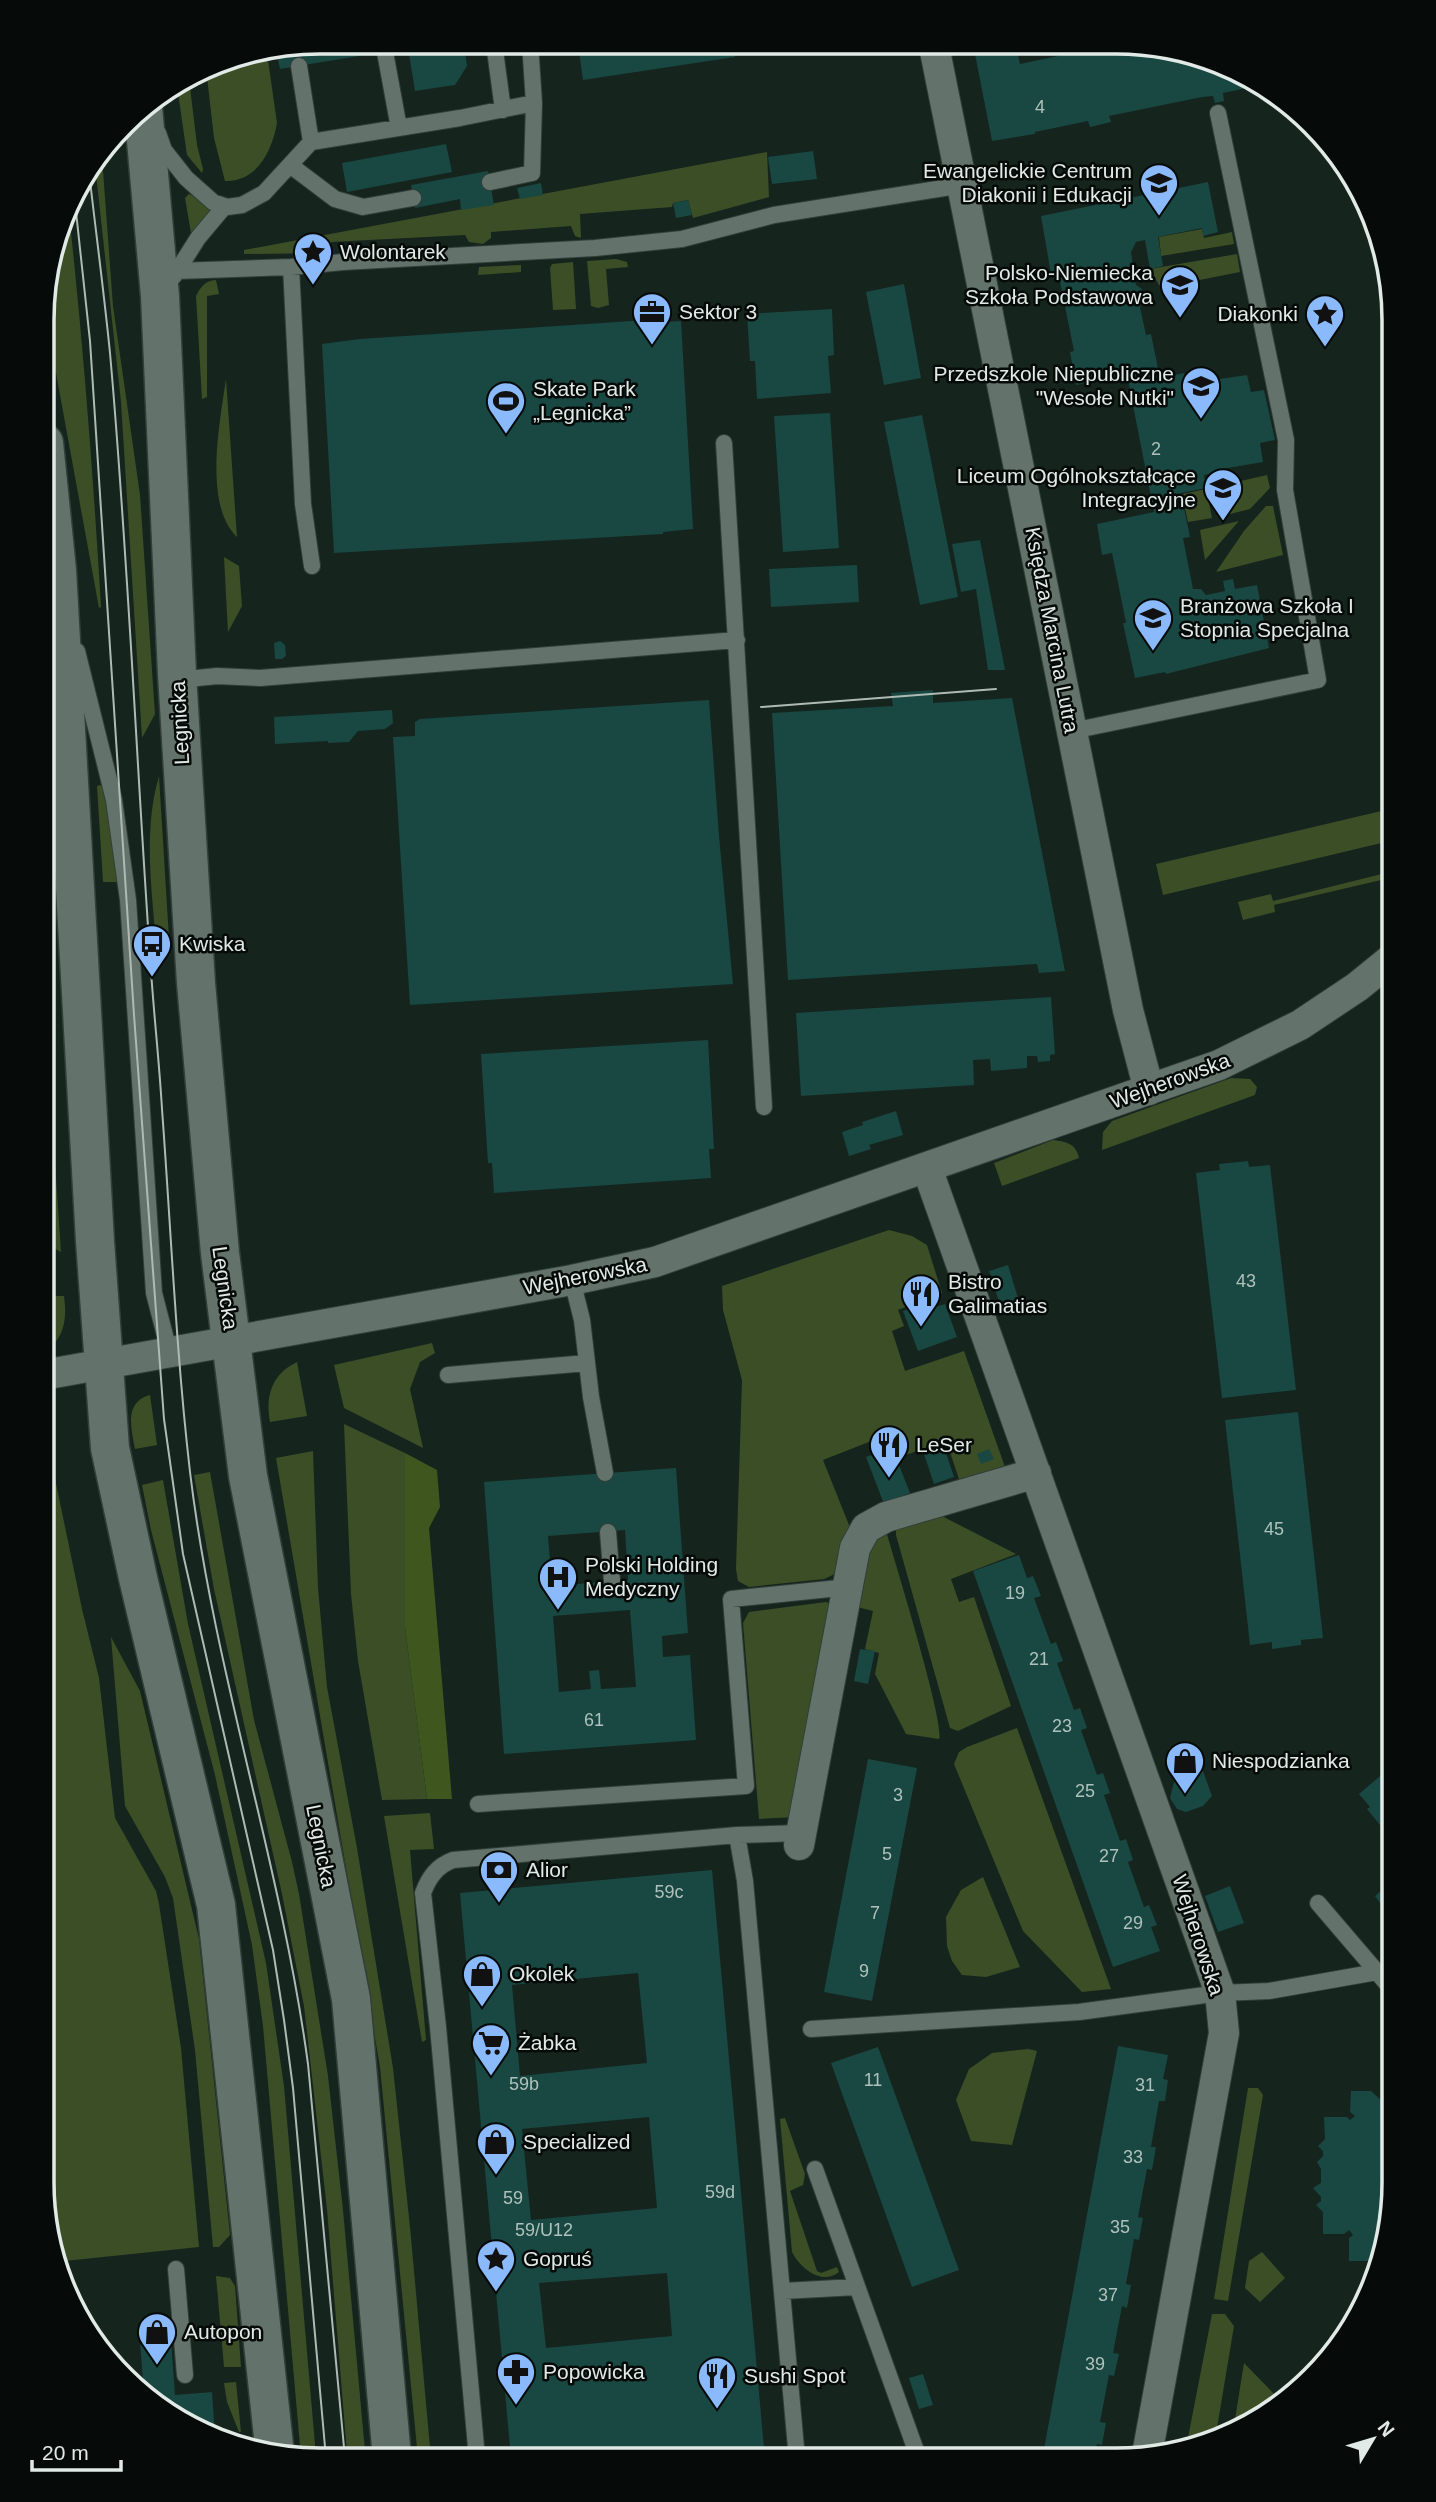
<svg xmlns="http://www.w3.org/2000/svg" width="1436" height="2502" font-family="Arial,sans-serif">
  <rect width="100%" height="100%" fill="#16241e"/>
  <path fill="#3c4e26" d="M267 53 277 123C272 151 257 182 225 181L214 138 206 68 214 63Z
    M189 79 197 145 203 169 202 173 187 155 177 86Z
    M767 152 769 197 693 218 688 200 673 203 672 207 580 214 581 238 575 236 571 226 491 232V238L483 244 469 242 465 235 331 242V249L325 253 244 254V250Z
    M102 157 113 306 140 495 155 714 142 738 121 402 95 165Z
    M189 194 209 203 211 215 191 233 185 198Z
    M68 205C83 339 93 473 101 607L99 608 52 351 44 284Z
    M1202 229 1204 238 1232 232 1234 244 1161 256 1159 237Z
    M1237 254 1240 272 1164 287 1159 285 1150 269Z
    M616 259 627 262 628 267 606 269 609 305 598 308 591 306 587 261Z
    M573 262 576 309 553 310 550 268 552 264Z
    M521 265V272L478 275 479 267Z
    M216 280 219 294 207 296V397L202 399 196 296C201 286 205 281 216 280Z
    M226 379 237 537C203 505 220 421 226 379Z
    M1267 475 1270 488 1250 509 1222 516 1215 487Z
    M1206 489 1212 518 1188 522 1182 494Z
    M1266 506H1273L1283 555 1216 572 1244 531Z
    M1239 521 1205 560 1200 530Z
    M224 557 239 566 242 606 228 632Z
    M159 776 170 955 157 956C153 897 142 834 159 776Z
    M100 785 103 787 113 831 117 882H103L97 786Z
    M1394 808V840L1163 895 1156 864Z
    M1394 871V877L1274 905 1275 912 1243 920 1238 902 1271 894 1273 901Z
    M43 984 61 1252 49 1246 43 1239Z
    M1231 1078 1250 1079 1257 1087 1255 1095 1102 1150 1103 1132 1112 1121Z
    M1053 1140C1066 1142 1076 1143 1079 1158L1002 1186 994 1163Z
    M889 1230 912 1236 927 1245 942 1293 898 1310 904 1326 892 1331 905 1371 964 1351 1005 1467 961 1485 946 1440 898 1458 889 1434 823 1460 851 1530 835 1574 824 1579 749 1587 738 1581 736 1569 742 1380 723 1310 722 1286Z
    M43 1296H64C67 1319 65 1336 46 1352Z
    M432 1343 435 1353 420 1362 410 1389 423 1448 344 1408 334 1365Z
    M297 1362 307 1416 270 1422C265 1396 272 1374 297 1362Z
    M150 1395 157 1445 135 1449C131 1428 124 1402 150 1395Z
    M344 1424 405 1453V1627L427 1799 382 1800 358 1661 351 1594Z
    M43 1445 51 1459 82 1609 99 1678 115 1818 156 1891 159 1904 181 2048 199 2247 55 2262 42 2182Z
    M313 1451 318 1588 327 1687 357 1848 393 2068 410 2227 431 2458H418L380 2067 276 1458Z
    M210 1472 254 1720 292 1862 299 1894 328 2076 343 2210 365 2451 347 2453 327 2209 304 2006 282 1894 214 1589 194 1475Z
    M163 1480 188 1624 266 1963 284 2086 316 2456 301 2457 263 2026 252 1945 215 1775 151 1530 142 1485Z
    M938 1514 1016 1554 951 1579 959 1602 974 1597 1011 1706 958 1731 950 1728 896 1535V1526Z
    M882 1531 887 1534C895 1563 945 1723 939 1739L906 1734 875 1674 879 1653 865 1649 873 1611 857 1607 869 1541Z
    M826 1602 835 1606 795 1817 759 1819 743 1623 749 1612Z
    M111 1637 140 1691 199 1939 230 2235 219 2247H213L195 2050 173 1898 165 1877 125 1806Z
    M1017 1728 1111 1989 1082 1992 1023 1931 954 1764 959 1752 967 1747Z
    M430 1813 434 1849 410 1850 426 2040 422 2042 384 1816Z
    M983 1877 1020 1967 986 1977 962 1975 952 1961 947 1946 946 1917 961 1890Z
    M1028 2049 1037 2051 1012 2145 971 2141 956 2100 969 2069 992 2053Z
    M1248 2088H1258L1263 2095 1228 2301 1214 2299Z
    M785 2118 805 2174 803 2185 790 2191 817 2271 821 2273 837 2267 839 2272C822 2286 800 2268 792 2252L780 2119Z
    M1262 2252 1285 2278 1260 2302 1245 2288 1249 2261Z
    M216 2276 230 2278 235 2286 241 2367H224Z
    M1212 2314H1225L1234 2326 1215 2440 1206 2445 1186 2448Z
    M1244 2363 1282 2402 1271 2413 1233 2432Z
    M236 2382 241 2432H239L227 2402 224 2383Z"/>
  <path fill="#3f561f" d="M405 1453 437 1470 440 1507 429 1528 452 1799H427L405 1627Z"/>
  <path fill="#194741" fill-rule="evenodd" d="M320 42 464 43 467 66 455 85 415 91 408 48 280 69 276 51Z
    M578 44 733 45 735 57 583 80Z
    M794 45H827V46L795 53Z
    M1016 46 1020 64 1100 47H1170L1239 70 1261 85 1223 93 1224 101 1215 103 1213 96 1202 97 1109 116 1111 122 1090 127 1088 121 1035 132V134L992 141 975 54Z
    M446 144 452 172 347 192 342 163Z
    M813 151 817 179 772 184 768 157Z
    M488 171 494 205 461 210 460 199 415 208 411 185Z
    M1208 182 1218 232 1203 236 1202 228 1158 237 1163 266 1150 269 1145 240 1136 242 1131 252 1136 285 1142 289 1144 302 1140 307 1146 335 1151 334 1160 378 1184 373 1186 384 1247 375 1251 392 1264 390 1275 440 1260 443 1263 462 1222 469 1223 471 1204 475 1206 488 1181 493 1190 537 1183 538 1193 589H1201L1206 595 1225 591 1223 581 1233 579 1235 589 1257 585 1269 648 1166 674 1165 672 1135 678 1123 623H1126L1112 553 1102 555 1097 524 1154 512 1127 375 1076 385 1070 352 1074 351 1058 272 1051 274 1041 216Z
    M541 183 543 195 520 199 517 188Z
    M1356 184 1366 204 1371 215 1362 216Z
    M688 200 692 215 676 218 673 203Z
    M904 284 921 378 884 385 866 292Z
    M832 309 834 355 828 356 831 393 757 399 755 361H750L747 314Z
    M647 320V323L681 321 693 529 663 532V534L334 553 322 344 360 339Z
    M830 413 839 548 783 552 774 416Z
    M922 415 958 597 920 605 884 422Z
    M980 540 1005 670H988L976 589 961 592 952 544Z
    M857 565 859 602 771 607 769 569Z
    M280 641 285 645 286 656 282 659H275L274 643Z
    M933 690V703L1012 698 1065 971 1039 973 1037 964 788 980 772 713 893 706 891 693Z
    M709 700 719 836 733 984 410 1005 393 737 415 736V722L420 719Z
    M392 710 393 723 385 729 358 731 349 742 328 743V741L275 744 274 717Z
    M1051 997 1055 1054 1050 1055V1061L1038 1062 1037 1056H1027V1068L991 1071 990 1059 973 1060 974 1085 801 1096 796 1013Z
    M708 1040 714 1149H709L711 1178 494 1193 492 1163H488L481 1054Z
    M896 1111 903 1135 869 1145 871 1149 849 1156 842 1132 863 1125 862 1122Z
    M1248 1161 1249 1167 1270 1165 1296 1390 1222 1398 1196 1173 1220 1170 1219 1164Z
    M1008 1265 1021 1308 1003 1314 989 1271Z
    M927 1302 929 1309 945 1304 957 1337 918 1351 903 1311Z
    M1298 1412 1323 1638 1301 1640V1645L1272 1649V1642L1250 1645 1225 1420Z
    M892 1447 910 1493 884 1504 866 1457Z
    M944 1447 954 1477 934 1484 924 1454Z
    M989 1449 994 1459 981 1464 977 1454Z
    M676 1468 688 1633 662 1636 663 1657 690 1655 696 1740 504 1754 484 1482ZM625 1530 628 1580 552 1586 548 1536ZM630 1610 636 1687 601 1689 599 1670 589 1671 591 1689 559 1692 553 1616Z
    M1019 1555 1027 1578 1033 1576 1041 1596 1034 1598 1051 1644 1056 1642 1063 1661 1057 1663 1074 1710 1080 1708 1087 1728 1081 1730 1097 1775 1103 1773 1110 1793 1104 1795 1120 1841 1126 1839 1133 1860 1128 1862 1144 1907 1149 1905 1157 1925 1151 1927 1160 1951 1113 1967 973 1571Z
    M860 1649 875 1651 868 1684 854 1681Z
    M868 1759 917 1768 872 2001 824 1992Z
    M1394 1764 1393 1836 1383 1823 1380 1825 1367 1809 1370 1807 1359 1794Z
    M1203 1771 1212 1796 1203 1806 1186 1812 1177 1809 1170 1798 1174 1782Z
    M712 1870 765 2459 511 2458 460 1893ZM638 1973 647 2063 520 2076 512 1985ZM649 2117 657 2208 531 2220 522 2129ZM667 2273 672 2336 546 2348 539 2283Z
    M1393 1881V1905L1386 1911 1375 1896Z
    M1230 1886 1244 1923 1218 1932 1205 1896Z
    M1118 2046 1168 2055 1163 2079 1168 2080 1165 2101H1159L1151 2147H1156L1152 2170 1147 2169 1138 2217 1143 2218 1139 2240 1134 2239 1126 2284 1131 2285 1127 2308 1122 2306 1113 2353 1119 2354 1114 2376 1109 2375 1100 2422 1106 2423 1102 2445 1097 2444 1094 2460H1042Z
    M878 2047 959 2270 912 2287 831 2063Z
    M1393 2090V2201L1382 2251 1371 2261H1349V2238L1353 2235 1349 2230 1344 2234H1323V2212L1316 2205 1321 2201V2197L1313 2188 1321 2183V2169L1317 2162 1323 2156V2151L1318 2146 1325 2139 1324 2117H1347L1350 2120 1355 2116 1350 2112 1351 2091H1371L1382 2101Z
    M170 2326 175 2395 212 2392 215 2437H210L144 2395 139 2328Z
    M923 2374 933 2405 919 2409 909 2378Z"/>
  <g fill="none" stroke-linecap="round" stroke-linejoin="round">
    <g stroke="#333e39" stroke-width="18">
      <path id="service" d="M494 43 503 110
        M935 50 957 46
        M385 52 399 128
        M299 66 311 142
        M158 133 164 150 186 178 213 202 227 207 242 205 264 193 311 142 460 118 534 103 530 43
        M290 165 335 199 363 207 413 198
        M490 182 532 173 534 103
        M291 267 303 504 312 566
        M177 271 291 267 343 262 595 248 682 239 774 215 963 185
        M174 276 198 238 224 207
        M724 443 764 1107
        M77 651 114 800 128 900 154 1293 169 1351
        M178 680 217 676 260 678 737 640
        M1072 731 1318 680 1285 490 1286 440 1218 113
        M572 1280 582 1320 591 1397 605 1473
        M448 1375 587 1363
        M608 1532 612 1581
        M478 1804 746 1786 731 1599 849 1587
        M737 1835 745 1881 797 2459
        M1318 1903 1377 1972
        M811 2029 1079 2012 1220 1993 1269 1991 1377 1972 1393 1991
        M815 2169 919 2459
        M176 2269 185 2375
        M783 2291 856 2287
        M477 2458 438 2027 423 1893C429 1877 437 1866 453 1860L737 1835 801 1833"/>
    </g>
    <g stroke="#333e39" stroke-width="32">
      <path id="minor" d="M934 46 1128 1010 1149 1090
        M927 1168 1220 1993 1224 2033 1147 2455
        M43 1375 572 1280 655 1262 1219 1065 1300 1025 1357 987 1394 957
        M799 1845 855 1548 866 1528 886 1517 1036 1473"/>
    </g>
    <g stroke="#333e39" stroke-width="41">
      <path id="secondary" d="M143 107 160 296 177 674 196 983 220 1253 248 1476 351 1999 392 2458
        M44 443 57 570 95 1241 110 1448 138 1578 216 1905 275 2455"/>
    </g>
    <use href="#service" stroke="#63736c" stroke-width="16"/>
    <use href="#minor" stroke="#63736c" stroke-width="30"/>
    <use href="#secondary" stroke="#63736c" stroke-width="38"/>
    <path stroke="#afbab5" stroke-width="2" d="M89 172C96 233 104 293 110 353 128 554 136 755 150 956 153 1007 159 1058 162 1109 171 1230 176 1351 190 1472 214 1672 281 1864 308 2064L345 2458
      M74 193 90 341 134 1015 164 1419 183 1554 273 1950 284 2020 293 2088 326 2458
      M761 707 996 689"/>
  </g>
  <defs>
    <g id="school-pin" transform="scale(2.0125)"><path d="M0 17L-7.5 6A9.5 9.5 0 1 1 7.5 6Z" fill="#8bbafc" stroke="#060b09"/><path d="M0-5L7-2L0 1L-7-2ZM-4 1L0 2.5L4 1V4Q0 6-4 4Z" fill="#111"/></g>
    <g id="sight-pin" transform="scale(2.0125)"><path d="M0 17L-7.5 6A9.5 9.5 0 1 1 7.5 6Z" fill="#8bbafc" stroke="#060b09"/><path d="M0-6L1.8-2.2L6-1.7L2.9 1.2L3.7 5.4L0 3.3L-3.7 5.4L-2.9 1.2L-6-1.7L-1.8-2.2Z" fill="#111"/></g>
    <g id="office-pin" transform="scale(2.0125)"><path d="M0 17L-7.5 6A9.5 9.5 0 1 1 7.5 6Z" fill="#8bbafc" stroke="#060b09"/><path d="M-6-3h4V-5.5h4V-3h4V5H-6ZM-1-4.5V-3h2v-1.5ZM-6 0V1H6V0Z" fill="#111"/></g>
    <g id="stadium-pin" transform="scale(2.0125)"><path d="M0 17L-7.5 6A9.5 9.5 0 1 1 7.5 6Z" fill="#8bbafc" stroke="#060b09"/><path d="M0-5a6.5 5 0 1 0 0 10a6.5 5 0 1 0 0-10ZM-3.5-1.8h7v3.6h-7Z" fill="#111"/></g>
    <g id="bus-pin" transform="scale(2.0125)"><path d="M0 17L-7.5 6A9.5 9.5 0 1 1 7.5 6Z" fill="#8bbafc" stroke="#060b09"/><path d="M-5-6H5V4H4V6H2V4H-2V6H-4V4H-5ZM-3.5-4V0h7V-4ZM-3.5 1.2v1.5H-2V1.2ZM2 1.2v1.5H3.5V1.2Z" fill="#111"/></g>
    <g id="restaurant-pin" transform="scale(2.0125)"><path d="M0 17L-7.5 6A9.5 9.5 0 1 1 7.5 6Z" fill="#8bbafc" stroke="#060b09"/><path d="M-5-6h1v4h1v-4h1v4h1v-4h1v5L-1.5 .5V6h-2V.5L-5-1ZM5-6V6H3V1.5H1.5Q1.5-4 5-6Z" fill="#111"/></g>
    <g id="hospital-pin" transform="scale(2.0125)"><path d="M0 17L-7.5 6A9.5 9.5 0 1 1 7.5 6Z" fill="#8bbafc" stroke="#060b09"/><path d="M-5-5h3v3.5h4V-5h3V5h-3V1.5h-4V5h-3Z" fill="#111"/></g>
    <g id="shop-pin" transform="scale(2.0125)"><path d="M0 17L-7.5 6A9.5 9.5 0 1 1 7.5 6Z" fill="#8bbafc" stroke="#060b09"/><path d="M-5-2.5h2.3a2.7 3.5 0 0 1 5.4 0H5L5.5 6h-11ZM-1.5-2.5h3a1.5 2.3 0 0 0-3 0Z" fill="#111"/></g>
    <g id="bank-pin" transform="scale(2.0125)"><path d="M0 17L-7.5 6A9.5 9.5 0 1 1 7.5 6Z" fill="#8bbafc" stroke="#060b09"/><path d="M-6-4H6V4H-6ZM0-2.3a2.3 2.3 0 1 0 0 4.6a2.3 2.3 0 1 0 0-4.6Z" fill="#111"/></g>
    <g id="supermarket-pin" transform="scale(2.0125)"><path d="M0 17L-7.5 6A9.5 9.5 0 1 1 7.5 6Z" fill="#8bbafc" stroke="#060b09"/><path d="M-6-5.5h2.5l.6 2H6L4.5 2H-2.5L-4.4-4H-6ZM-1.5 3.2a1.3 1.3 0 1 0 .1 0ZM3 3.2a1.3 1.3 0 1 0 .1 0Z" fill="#111"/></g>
    <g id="pharmacy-pin" transform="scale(2.0125)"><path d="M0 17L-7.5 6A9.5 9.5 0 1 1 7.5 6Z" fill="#8bbafc" stroke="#060b09"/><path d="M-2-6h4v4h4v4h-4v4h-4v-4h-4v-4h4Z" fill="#111"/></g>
  </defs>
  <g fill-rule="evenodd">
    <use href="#school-pin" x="1159" y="183"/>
    <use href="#sight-pin" x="313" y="252"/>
    <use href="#school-pin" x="1180" y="285"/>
    <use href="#office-pin" x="652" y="312"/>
    <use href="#sight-pin" x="1325" y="314"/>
    <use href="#school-pin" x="1201" y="386"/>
    <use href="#stadium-pin" x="506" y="401"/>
    <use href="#school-pin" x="1223" y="488"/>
    <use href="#school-pin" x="1153" y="618"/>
    <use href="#bus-pin" x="152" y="944"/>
    <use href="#restaurant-pin" x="921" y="1294"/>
    <use href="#restaurant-pin" x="889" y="1445"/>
    <use href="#hospital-pin" x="558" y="1577"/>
    <use href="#shop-pin" x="1185" y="1761"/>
    <use href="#bank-pin" x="499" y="1870"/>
    <use href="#shop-pin" x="482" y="1974"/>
    <use href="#supermarket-pin" x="491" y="2043"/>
    <use href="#shop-pin" x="496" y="2142"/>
    <use href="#sight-pin" x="496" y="2259"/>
    <use href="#shop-pin" x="157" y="2332"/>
    <use href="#pharmacy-pin" x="516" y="2372"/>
    <use href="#restaurant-pin" x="717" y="2376"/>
  </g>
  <g text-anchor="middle" stroke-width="5" stroke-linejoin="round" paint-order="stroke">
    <g font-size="18" fill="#afc1bd">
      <text x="1040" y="113">4</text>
      <text x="1156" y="455">2</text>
      <text x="1246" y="1287">43</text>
      <text x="1274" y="1535">45</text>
      <text x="1015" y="1599">19</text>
      <text x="1039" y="1665">21</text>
      <text x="594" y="1726">61</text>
      <text x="1062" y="1732">23</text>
      <text x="1085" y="1797">25</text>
      <text x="898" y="1801">3</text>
      <text x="887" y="1860">5</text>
      <text x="1109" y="1862">27</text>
      <text x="669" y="1898">59c</text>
      <text x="875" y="1919">7</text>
      <text x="1133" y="1929">29</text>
      <text x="864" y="1977">9</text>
      <text x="873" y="2086">11</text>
      <text x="524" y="2090">59b</text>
      <text x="1145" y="2091">31</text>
      <text x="1133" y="2163">33</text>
      <text x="720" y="2198">59d</text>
      <text x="513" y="2204">59</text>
      <text x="1120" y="2233">35</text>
      <text x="544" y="2236">59/U12</text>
      <text x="1108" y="2301">37</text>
      <text x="1095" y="2370">39</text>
    </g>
    <g font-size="21" fill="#e1eae6" stroke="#060b09" text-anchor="start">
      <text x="1132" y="178" text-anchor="end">Ewangelickie Centrum<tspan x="1132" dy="24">Diakonii i Edukacji</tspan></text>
      <text x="340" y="259">Wolontarek</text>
      <text x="1153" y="280" text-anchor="end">Polsko-Niemiecka<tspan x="1153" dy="24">Szkoła Podstawowa</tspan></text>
      <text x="679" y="319">Sektor 3</text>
      <text x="1298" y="321" text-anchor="end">Diakonki</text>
      <text x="1174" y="381" text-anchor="end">Przedszkole Niepubliczne<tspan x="1174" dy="24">"Wesołe Nutki"</tspan></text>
      <text x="533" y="396">Skate Park<tspan x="533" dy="24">„Legnicka”</tspan></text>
      <text x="1196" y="483" text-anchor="end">Liceum Ogólnokształcące<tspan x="1196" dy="24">Integracyjne</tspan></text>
      <text x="1180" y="613">Branżowa Szkoła I<tspan x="1180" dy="24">Stopnia Specjalna</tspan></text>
      <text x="179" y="951">Kwiska</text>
      <text x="948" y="1289">Bistro<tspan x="948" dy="24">Galimatias</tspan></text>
      <text x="916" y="1452">LeSer</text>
      <text x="585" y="1572">Polski Holding<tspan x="585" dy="24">Medyczny</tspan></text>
      <text x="1212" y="1768">Niespodzianka</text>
      <text x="526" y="1877">Alior</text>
      <text x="509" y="1981">Okolek</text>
      <text x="518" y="2050">Żabka</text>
      <text x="523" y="2149">Specialized</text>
      <text x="523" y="2266">Gopruś</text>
      <text x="184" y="2339">Autopon</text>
      <text x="543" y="2379">Popowicka</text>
      <text x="744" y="2383">Sushi Spot</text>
    </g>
    <g font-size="21" fill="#e1eae6" stroke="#060b09">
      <text transform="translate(1052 630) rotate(79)" y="7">Księdza Marcina Lutra</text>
      <text transform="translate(180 723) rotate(-93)" y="7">Legnicka</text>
      <text transform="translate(1170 1081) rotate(-20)" y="7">Wejherowska</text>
      <text transform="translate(585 1276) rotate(-11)" y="7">Wejherowska</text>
      <text transform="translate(225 1288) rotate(82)" y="7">Legnicka</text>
      <text transform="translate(321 1846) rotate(79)" y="7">Legnicka</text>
      <text transform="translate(1198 1935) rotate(72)" y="7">Wejherowska</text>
    </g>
  </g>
  <path d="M0 0H1436V2502H0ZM320 54H1116A266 266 0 0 1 1382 320V2182A266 266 0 0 1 1116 2448H320A266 266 0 0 1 54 2182V320A266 266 0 0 1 320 54Z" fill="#060b09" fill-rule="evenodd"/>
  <path fill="none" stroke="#e1eae6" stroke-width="3.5" d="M320 54H1116A266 266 0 0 1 1382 320V2182A266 266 0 0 1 1116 2448H320A266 266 0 0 1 54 2182V320A266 266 0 0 1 320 54Z"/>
  <g transform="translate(1373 2439) rotate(52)" stroke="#060b09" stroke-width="5" paint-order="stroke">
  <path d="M0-5L12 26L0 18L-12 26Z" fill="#e1eae6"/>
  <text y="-10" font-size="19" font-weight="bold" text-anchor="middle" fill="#e1eae6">N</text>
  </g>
  <path d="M32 2460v10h89v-10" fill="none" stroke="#e1eae6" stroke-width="3.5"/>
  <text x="42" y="2460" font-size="21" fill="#e1eae6" stroke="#060b09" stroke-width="5" paint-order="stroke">20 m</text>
</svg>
